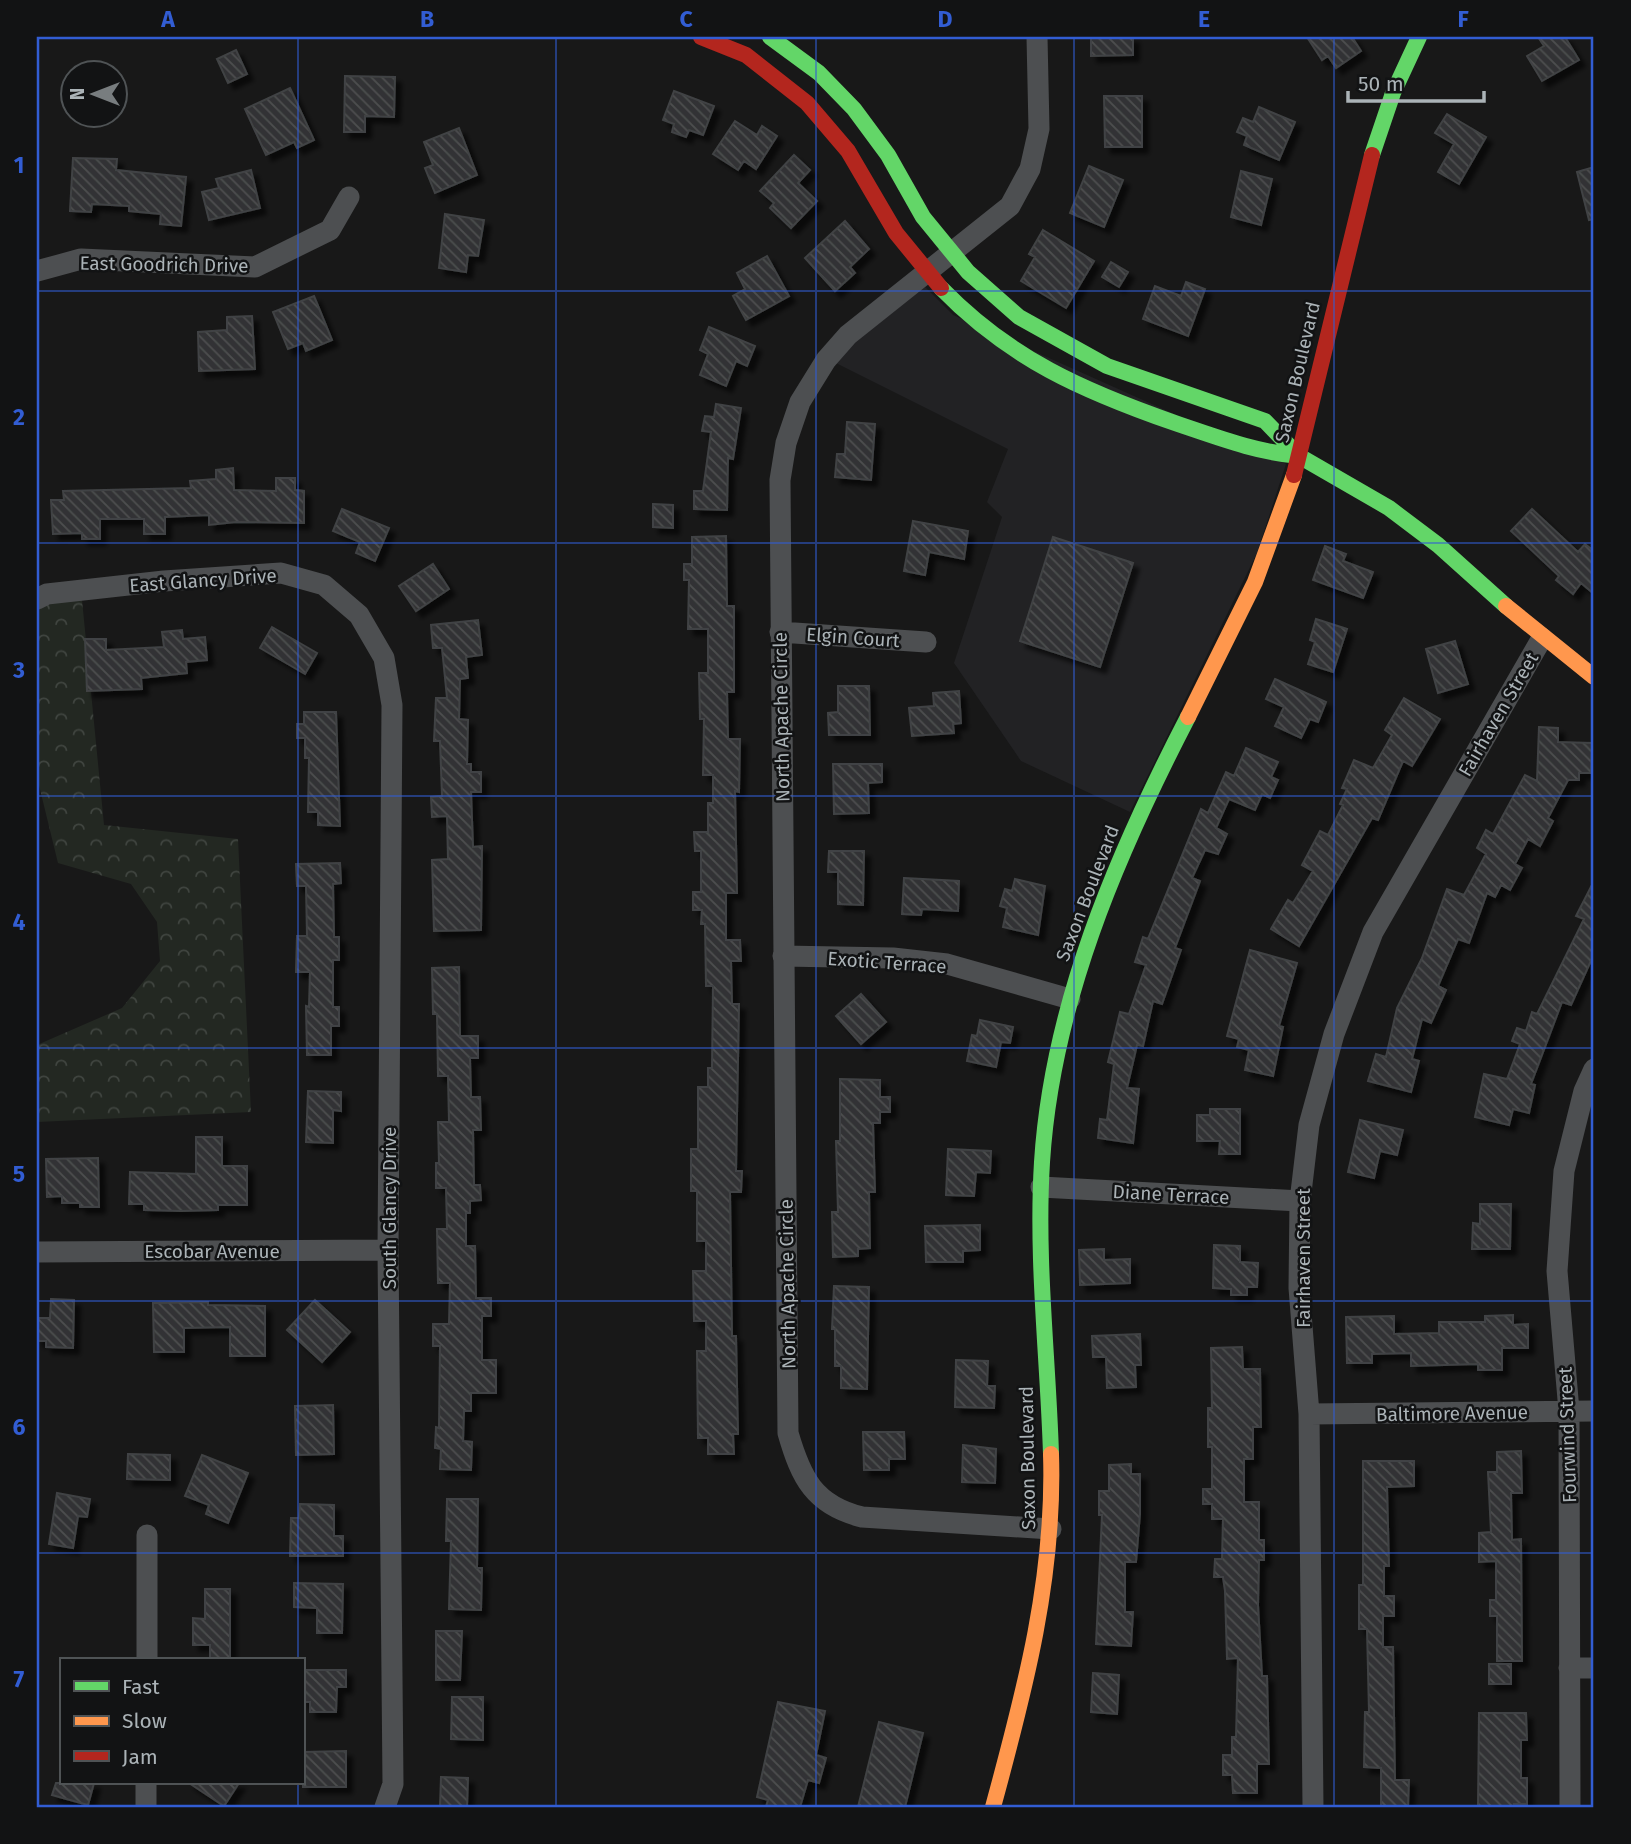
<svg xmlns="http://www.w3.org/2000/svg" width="1631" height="1844" font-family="'Fira Sans',sans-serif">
  <defs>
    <pattern id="forest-crowns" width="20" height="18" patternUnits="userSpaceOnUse" patternTransform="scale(1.75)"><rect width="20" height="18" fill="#232822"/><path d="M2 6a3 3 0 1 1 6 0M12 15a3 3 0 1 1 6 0" fill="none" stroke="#404540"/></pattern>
    <pattern id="building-back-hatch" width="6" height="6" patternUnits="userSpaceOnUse" patternTransform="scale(1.75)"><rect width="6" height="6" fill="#323334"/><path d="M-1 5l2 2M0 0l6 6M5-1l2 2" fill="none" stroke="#4d4e4f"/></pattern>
    <filter id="shadow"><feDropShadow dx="6" dy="6" stdDeviation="2" flood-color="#0009"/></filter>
  </defs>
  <rect width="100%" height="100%" fill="#181818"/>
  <path fill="#222224" d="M925 287 953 315 1286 464 1257 553 1130 812 1021 761 954 663 1002 517 987 502 1008 449 836 363 855 342Z"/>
  <path fill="url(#forest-crowns)" d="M82 600 104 825 238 839 251 1112 37 1122V1045L122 1008 160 961 157 922 131 884 58 863 37 777V610L50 603Z"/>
  <path fill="url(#building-back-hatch)" stroke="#414344" stroke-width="2" filter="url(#shadow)" d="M1091 37H1133V55L1091 56Z
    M1307 37H1352L1361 51 1336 68 1328 56 1322 60Z
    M1538 37H1565L1579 60 1542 81 1527 56 1544 46Z
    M236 50 247 74 228 83 217 59Z
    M345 76 395 77 394 117 365 116V132H344Z
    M290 88 314 140 297 148 294 142 266 155 245 109Z
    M674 91 714 106 703 135 689 130 686 137 672 132 674 124 663 120Z
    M1104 96H1142V147H1105Z
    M1259 107 1295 122 1279 160 1244 145 1247 136 1237 132 1243 118 1253 122Z
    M1447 114 1486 137 1459 184 1438 172 1454 144 1435 133Z
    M735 121 757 135 762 126 777 136 756 169 744 161 738 170 713 154Z
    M459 128 477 175 435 193 425 168 433 165 424 142Z
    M794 155 810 170 798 183 817 201 791 228 770 208 774 203 760 191Z
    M73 158 117 159 116 170 186 177 181 226 160 224 161 214 129 211V206L92 204 91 212 70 211Z
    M1089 166 1123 180 1104 227 1070 213Z
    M1594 167V219L1589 220 1577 172Z
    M251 170 260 208 209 220 202 192 219 188 216 179Z
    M1241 171 1272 179 1261 225 1231 217Z
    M445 214 484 220 478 256 468 255 466 272 439 268Z
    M845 221 869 249 850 267 855 273 835 291 805 258Z
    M1043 230 1094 261 1066 308 1021 281 1035 257 1029 254Z
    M767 256 789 296 746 320 733 296 745 289 737 273Z
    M1111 262 1128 272 1119 287 1102 277Z
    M1186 282 1205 289 1188 336 1143 319 1155 286 1181 296Z
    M314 296 332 340 306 351 303 343 288 349 273 312Z
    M252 316 255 369 199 371 198 332 227 330V317Z
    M709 327 755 346 747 366 736 361 726 386 700 375 708 354 700 350Z
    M716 404 741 408 733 459 728 458 727 510 694 509V491H703L711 432 702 431 705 416 714 417Z
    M847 422 875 424 871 480 835 477 837 454H845Z
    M233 468 234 490 276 491V478H295V490L304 491V523L236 522 209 525V515L165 517V534H144V519H100V539H82V533L53 534 51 500H64L63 491 191 488 190 481 216 479V470Z
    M653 504 673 505V528L653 527Z
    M342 509 389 528 375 561 356 553 360 542 333 531Z
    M1532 509 1578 552 1585 544 1594 551V594L1581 583 1573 594 1556 580 1559 576 1511 531Z
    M913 521 968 531 964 559 929 552 925 575 904 571Z
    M726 536 727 606H734V692H727L728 739H740L739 792 735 791 737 893H726V940H740L741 961H731L732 1004H739L736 1171H742L741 1192H730L732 1336H736L738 1434H733L734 1454H708V1438H698L697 1351H706V1321H694L693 1271H706V1241H697V1191H691V1149H698V1087H708V1068H712L713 986H706L705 924H701L702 910H693V892H701V851H695L694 832H708V803H713V775H703L704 719H700L699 673H708V629H688L689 580H684V564H692V537Z
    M1053 537 1133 563 1100 667 1020 641Z
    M1325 546 1346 554 1343 561 1373 572 1363 598 1313 580Z
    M433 564 449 589 416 611 399 586Z
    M1316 619 1347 629 1333 672 1308 664 1315 642 1310 640Z
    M478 620 482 655 466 657 468 678 460 679 459 719 468 720 467 764H471V772H481V792H471L473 847 482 846 481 930 434 931 432 860 448 859 447 816 432 817 431 797 442 796 440 741H434L436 698H447L442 648H433L431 625Z
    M272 627 317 653 305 674 260 648Z
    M182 630 183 639 205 637 207 660 186 662 187 673 141 678 142 689 87 691 85 639H106V650L164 647 162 632Z
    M1455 641 1468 684 1438 693 1426 649Z
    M1275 679 1326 702 1318 722 1310 719 1301 738 1275 726 1284 707 1266 699Z
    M838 686H869L870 735H829L828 713 838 712Z
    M959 691 961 723 953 724 954 733 912 736 909 708 934 706 933 693Z
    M1404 698 1440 719 1412 766 1403 761 1378 820 1372 818 1299 946 1271 929 1288 900 1293 903 1313 871 1302 865 1320 831 1328 835 1343 805 1340 804 1347 789 1342 788 1354 760 1373 768 1392 735 1385 730Z
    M304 712H336L340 826 318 825V812H308L309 758H305V738H297V724H304Z
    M1539 727 1558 728V742L1592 743 1591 773H1579V780H1568L1548 818 1553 821 1540 846 1528 839 1515 864 1522 868 1510 890 1501 885 1495 897 1487 893 1469 943 1458 939 1438 986 1446 990 1431 1023 1422 1019 1412 1059 1419 1061 1411 1092 1368 1081 1376 1054 1386 1057 1397 1008 1422 958 1447 889 1464 895 1486 854 1477 848 1486 830 1493 834 1525 775 1537 781Z
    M1246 748 1278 762 1271 777 1278 780 1270 798 1262 794 1255 810 1229 799 1216 828 1227 834 1218 854 1205 850 1192 878 1200 881 1175 948 1181 950 1162 1004 1153 1001 1143 1046 1137 1045 1127 1088 1139 1089 1133 1143 1098 1138 1100 1119 1107 1120 1114 1064 1108 1062 1120 1012 1129 1014 1146 965 1135 962 1143 937 1148 939 1201 809 1208 813 1226 772 1234 776Z
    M833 764H882V782L868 783 869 813 834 814Z
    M829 851H864L863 905 838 904V872H828Z
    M340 863 341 883 333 884 334 937H339V960H333V1007H339V1026H331V1055H307L306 1006 309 1007 310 972H296L297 936H307L306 886H297L296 864Z
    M904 878 959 881 958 911 922 909 921 915 902 914Z
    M1015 879 1045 886 1038 935 1003 927 1007 908 1000 906 1005 889 1012 891Z
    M1594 881V954L1571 1005 1562 1002 1531 1084 1535 1085 1529 1113 1513 1109 1509 1125 1475 1117 1484 1074 1507 1079 1520 1044 1512 1041 1517 1028 1526 1031 1532 1012 1537 1014 1584 919 1576 916Z
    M1250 950 1297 963 1279 1026 1283 1027 1273 1076 1245 1070 1249 1050 1237 1047 1239 1039 1227 1036Z
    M459 967 460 1036H478V1058H470L471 1097H480L481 1130H473L474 1185H480L481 1200 470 1201V1213H466V1246H475L476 1298H491V1316H482V1360H496V1393H471V1411H464L463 1441 472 1442 471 1470 440 1469 441 1449 435 1448 436 1427 439 1428 440 1346H433V1324H449L450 1283H438L437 1229H447L446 1188H436V1163H439L438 1122H449L448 1076H438L437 1014H433L432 968Z
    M861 994 886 1022 861 1044 836 1016Z
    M980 1020 1013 1027 1010 1043 1001 1042 996 1067 967 1061 972 1035 977 1036Z
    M840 1079 880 1080V1097H890V1112H880V1123H873L875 1192H869L870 1248 858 1249V1256L833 1257 832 1212H838L836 1141H840Z
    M308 1091 341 1092V1111L333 1110V1143L306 1142Z
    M1210 1109H1240V1154H1219L1220 1141H1197V1115H1210Z
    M1360 1120 1403 1130 1397 1155 1380 1151 1374 1178 1348 1172Z
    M196 1137H222V1166H247V1205H218V1210L181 1211 144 1210V1204H129L130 1172 196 1174Z
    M948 1149 991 1151 990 1173 976 1172 974 1196 946 1195Z
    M98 1158 99 1207H80V1203H62V1196L47 1197 46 1159Z
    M1480 1204H1511L1510 1249H1472L1473 1223 1480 1224Z
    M980 1225V1250L963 1251V1262H926L925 1226Z
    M1214 1245 1240 1246V1262L1258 1263 1257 1287H1247V1295H1231V1289L1213 1288Z
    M1104 1249V1260L1130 1259V1283L1080 1285 1079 1250Z
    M834 1286 869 1287 867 1389 841 1388V1366H835V1329H832Z
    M51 1299 74 1300 73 1348 46 1347V1341H37V1318H50Z
    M315 1300 350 1332 322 1362 287 1330Z
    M208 1302V1305L265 1306V1356H230V1327L184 1328V1352H154L153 1303Z
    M1513 1315V1325L1528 1324V1348H1502V1370H1478V1364L1411 1366V1353L1372 1354V1363H1347L1346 1317 1394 1316V1334L1439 1333V1322H1485V1316Z
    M1140 1334 1141 1365H1135L1136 1387 1107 1388 1106 1357H1093L1092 1336Z
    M1242 1347 1243 1369H1260L1261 1427H1253V1459H1244V1502H1259V1540H1264V1560H1259L1258 1605 1262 1676H1267L1269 1764H1257V1793H1233L1232 1775H1223V1755H1232V1737H1236L1238 1658 1227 1659 1225 1591 1223 1577H1214L1215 1559H1222L1223 1519H1212V1504H1203V1489H1212V1447H1208V1408H1212L1211 1348Z
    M956 1360 988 1361 987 1386H995L994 1408 955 1407Z
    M333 1405 334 1454 296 1455 295 1406Z
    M863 1432H904L905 1459H889V1470H864Z
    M963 1445 996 1449 995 1483 962 1482Z
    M1521 1451 1522 1493H1511L1512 1540 1521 1539 1522 1661H1497V1616H1490V1600H1496V1561L1479 1562V1533L1491 1532 1488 1472H1497V1452Z
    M128 1454 170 1455V1480L127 1479Z
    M202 1455 248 1473 228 1523 206 1514 209 1505 185 1496Z
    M1363 1461H1414V1486L1387 1487 1389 1566H1384V1596H1394V1616H1383V1647H1393L1395 1780H1409L1408 1807H1381V1768L1364 1767 1365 1712H1369L1367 1629H1359V1585H1363Z
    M1131 1464V1474H1140V1514L1136 1562H1125V1612H1133L1131 1646 1096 1644 1102 1515H1099V1491H1109V1465Z
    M57 1493 90 1499 87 1517 78 1516 73 1548 49 1544Z
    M447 1499H478L477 1568H482L481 1610 449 1609 451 1541H446Z
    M300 1504 334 1505V1536H343V1556H290L291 1518H299Z
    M294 1583 343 1584 342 1633H317V1608L294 1607Z
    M205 1589H230V1660H210V1645H193V1618L205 1619Z
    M436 1631H462L460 1680H436Z
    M1489 1664H1511V1684H1489Z
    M303 1670H346V1687H337L336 1712H310V1702H303Z
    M1093 1673 1119 1675 1117 1714 1091 1712Z
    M452 1697H483V1740L451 1739Z
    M778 1702 825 1711 816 1755 826 1758 819 1783 808 1780 800 1807H766L768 1800 757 1797Z
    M1479 1713H1526L1527 1740H1521V1778H1527V1804H1514V1807H1478Z
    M879 1722 923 1733 905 1807H858Z
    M346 1751V1787H303V1752Z
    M441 1777 468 1778 467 1807H440Z
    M56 1783H94L88 1805 52 1795Z
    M189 1783H239L224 1806Z"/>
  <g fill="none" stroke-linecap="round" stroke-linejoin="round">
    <path stroke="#4d4f51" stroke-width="21" d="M1037 37 1039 129 1030 169 1010 206 848 335 826 360 800 402 786 443 780 480 788 1433C801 1478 814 1505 862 1517L1051 1529
      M37 271 81 259 255 267 330 230 349 197
      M37 599 47 594 164 581 281 573 324 585 359 615 384 658 392 705 388 1250 393 1784 385 1807
      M780 632 926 642
      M783 956 893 958 947 964 1070 999
      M1041 1187 1300 1201
      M37 1252 388 1250
      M1309 1414 1594 1411
      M147 1660V1535
      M1569 1668H1594
      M146 1807V1783
      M1313 1807 1309 1414 1299 1288 1300 1201 1309 1125 1334 1034 1373 932 1542 638
      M1570 1807 1569 1411 1557 1271 1564 1171 1584 1091 1594 1069"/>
    <path stroke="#63d668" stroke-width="16" d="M770 37 819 73 854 109 888 155 923 217 968 272 1019 317 1107 366 1265 421 1299 456 1389 508 1438 545 1506 606
      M1372 155 1393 93 1419 37
      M941 288C1010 359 1083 391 1175 423 1217 437 1255 452 1299 456
      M1051 1454C1048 1357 1036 1260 1042 1162 1052 1005 1116 856 1188 717"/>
    <path stroke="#ff974d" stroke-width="16" d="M1506 606 1594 677
      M1188 717 1255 582 1294 475
      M993 1807C1025 1690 1055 1576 1051 1454"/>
    <path stroke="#b3261e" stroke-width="16" d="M701 37 746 55 807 103 848 151 896 233 941 288
      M1294 475 1372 155"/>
  </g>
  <path fill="none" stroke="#325dd3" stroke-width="2" stroke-opacity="0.55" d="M298 37V1660M556 37V1807M816 37V1807M1074 37V1807M1334 37V1807M37 291H1594M37 543H1594M37 796H1594M37 1048H1594M37 1301H1594M37 1553H1594M298 1783V1807"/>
  <g text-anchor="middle" stroke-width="5" stroke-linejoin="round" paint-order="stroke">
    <g font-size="19" fill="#abb3b7" stroke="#121314">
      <text transform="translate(164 264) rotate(1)" y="7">East Goodrich Drive</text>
      <text transform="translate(1297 372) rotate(-77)" y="7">Saxon Boulevard</text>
      <text transform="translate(203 580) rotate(-4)" y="7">East Glancy Drive</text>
      <text transform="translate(853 637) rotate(4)" y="7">Elgin Court</text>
      <text transform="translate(1498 714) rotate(-60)" y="7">Fairhaven Street</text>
      <text transform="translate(781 717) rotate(-91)" y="7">North Apache Circle</text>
      <text transform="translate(1087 893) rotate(-69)" y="7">Saxon Boulevard</text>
      <text transform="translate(887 962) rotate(4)" y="7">Exotic Terrace</text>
      <text transform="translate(1171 1194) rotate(3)" y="7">Diane Terrace</text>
      <text transform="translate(389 1208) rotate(-90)" y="7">South Glancy Drive</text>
      <text x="212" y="1258">Escobar Avenue</text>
      <text transform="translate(1303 1258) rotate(-90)" y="7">Fairhaven Street</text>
      <text transform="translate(787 1284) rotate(-91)" y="7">North Apache Circle</text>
      <text transform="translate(1452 1413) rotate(-1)" y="7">Baltimore Avenue</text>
      <text transform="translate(1567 1435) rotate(-92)" y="7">Fourwind Street</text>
      <text transform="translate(1027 1458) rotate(-91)" y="7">Saxon Boulevard</text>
    </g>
  </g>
  <rect width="1631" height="1844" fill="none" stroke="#121314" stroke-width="77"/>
  <rect x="60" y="1658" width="245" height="126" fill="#121314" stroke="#4f5355" stroke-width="2"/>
  <rect x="74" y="1681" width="35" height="10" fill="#63d668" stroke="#4f5355" stroke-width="2"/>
  <text x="122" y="1694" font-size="21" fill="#abb3b7">Fast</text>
  <rect x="74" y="1716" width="35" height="10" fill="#ff974d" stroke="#4f5355" stroke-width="2"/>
  <text x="122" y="1728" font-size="21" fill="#abb3b7">Slow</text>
  <rect x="74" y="1751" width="35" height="10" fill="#b3261e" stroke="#4f5355" stroke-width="2"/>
  <text x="122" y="1764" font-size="21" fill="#abb3b7">Jam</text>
  <g transform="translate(94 94) rotate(270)"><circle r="33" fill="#121314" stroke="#4f5355" stroke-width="2"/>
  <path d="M0-5L12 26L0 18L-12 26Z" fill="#787d7f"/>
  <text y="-10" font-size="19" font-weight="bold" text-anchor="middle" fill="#abb3b7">N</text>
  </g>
  <path d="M1348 91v10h136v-10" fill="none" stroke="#abb3b7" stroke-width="3.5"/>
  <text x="1358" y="91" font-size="21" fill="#abb3b7" stroke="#121314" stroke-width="5" paint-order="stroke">50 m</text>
  <rect x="38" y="38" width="1554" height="1768" fill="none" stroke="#325dd3" stroke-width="2.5"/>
  <g font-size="23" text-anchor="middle" font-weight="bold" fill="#325dd3">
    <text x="168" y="27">A</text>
    <text x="427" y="27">B</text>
    <text x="686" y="27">C</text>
    <text x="945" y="27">D</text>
    <text x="1204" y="27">E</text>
    <text x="1463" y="27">F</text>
    <text x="19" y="173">1</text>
    <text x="19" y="425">2</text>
    <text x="19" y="678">3</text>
    <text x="19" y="930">4</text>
    <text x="19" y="1182">5</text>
    <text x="19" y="1435">6</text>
    <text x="19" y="1687">7</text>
  </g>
</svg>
